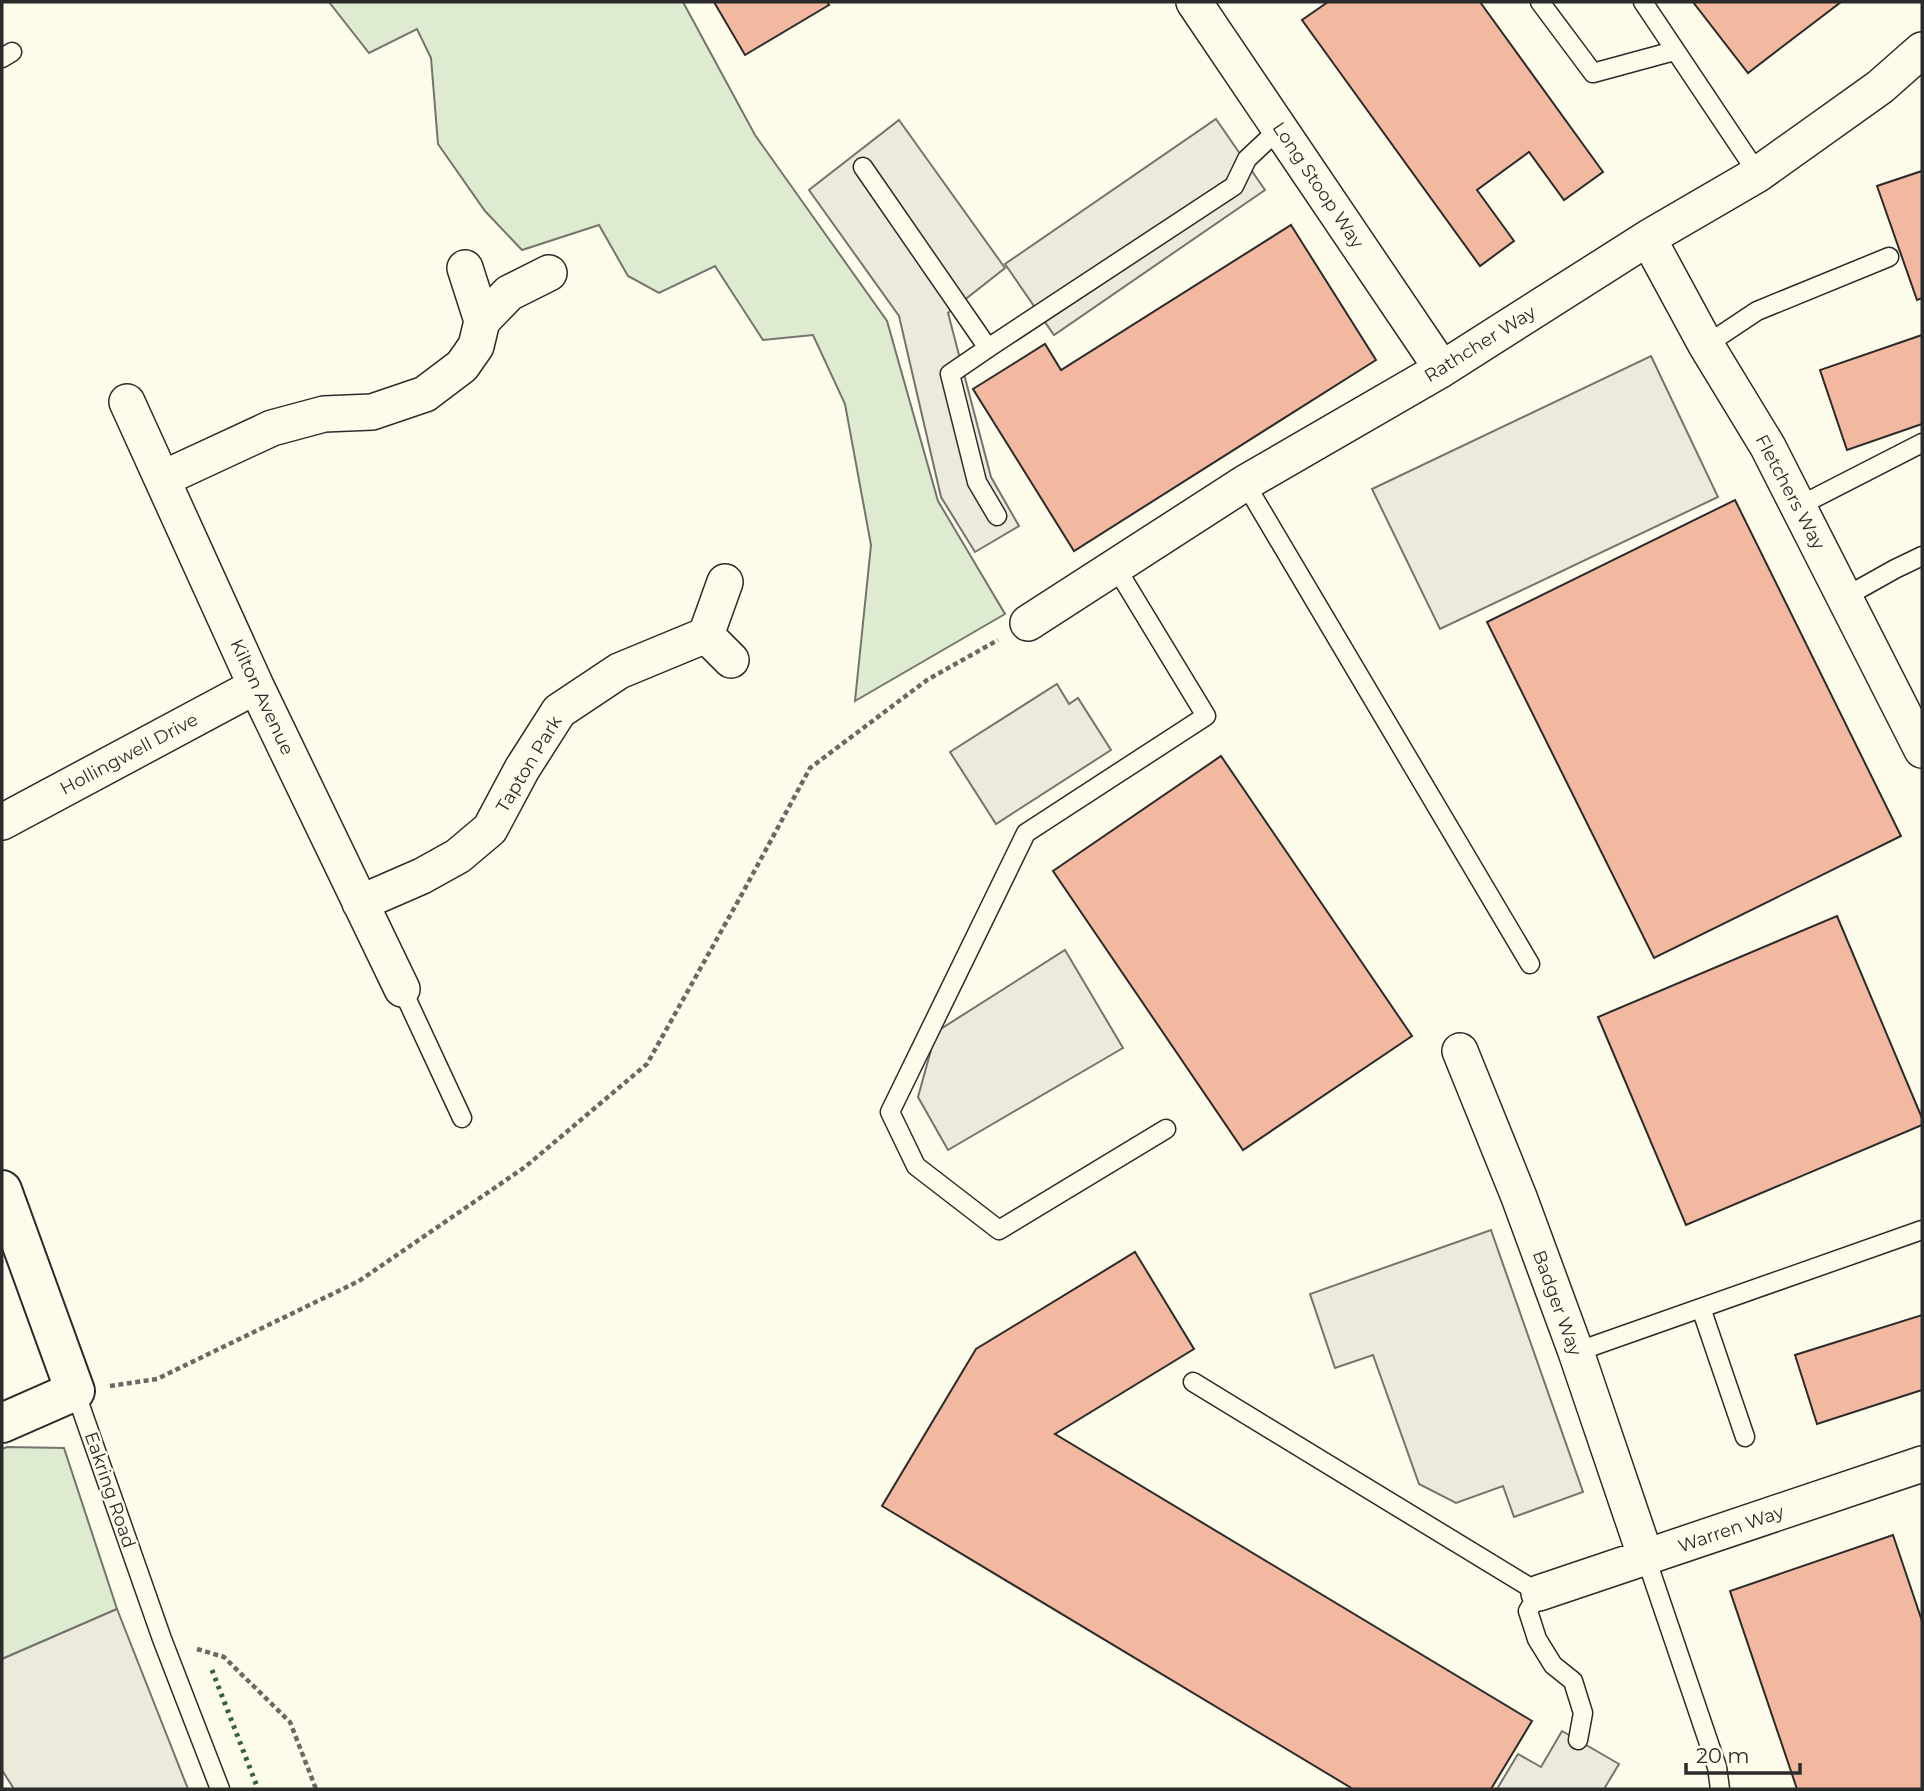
<svg xmlns="http://www.w3.org/2000/svg" width="1924" height="1791" font-family="Montserrat,sans-serif">
  <rect width="100%" height="100%" fill="#fdfbea"/>
  <path fill="#deebd1" stroke="#74746e" stroke-width="2" d="M329 2H683L755 135 887 321 938 501 1005 614 855 701 871 545 845 404 813 335 763 340 715 266 659 293 628 276 599 225 522 250 485 211 438 144 431 58 417 29 369 53Z
    M7 1447 64 1448 117 1609 2 1659V1449Z"/>
  <path fill="#eceadb" stroke="#74746e" stroke-width="2" d="M1216 119 1265 190 1054 335 1005 264Z
    M899 120 1005 268 948 313 991 477 1019 526 975 552 941 497 899 316 809 190Z
    M1651 356 1718 497 1440 629 1372 489Z
    M1057 684 1069 704 1078 698 1111 750 996 824 950 752Z
    M1065 950 1123 1048 948 1150 918 1097 936 1032Z
    M1491 1230 1583 1492 1514 1517 1503 1486 1456 1503 1419 1484 1373 1355 1335 1368 1310 1294Z
    M117 1609 188 1789H14L2 1770V1659Z
    M1562 1731 1619 1764 1604 1789H1497L1518 1754 1541 1767Z"/>
  <path fill="#f2b8a0" stroke="#2b2b2b" stroke-width="2" d="M714 2H827L829 5 745 55Z
    M1328 2H1480L1603 172 1564 200 1529 152 1477 190 1514 241 1480 266 1302 20Z
    M1693 2H1841L1748 73Z
    M1922 171V298L1917 300 1877 186Z
    M1291 225 1376 360 1074 551 973 389 1045 344 1061 370Z
    M1922 335V424L1847 450 1820 370Z
    M1735 500 1901 836 1654 958 1487 622Z
    M1221 756 1412 1036 1243 1150 1053 871Z
    M1837 916 1922 1118V1125L1686 1225 1598 1017Z
    M1135 1252 1194 1349 1055 1434 1532 1721 1491 1789H1353L882 1506 976 1349Z
    M1922 1315V1390L1817 1424 1795 1355Z
    M1893 1535 1922 1621V1789H1797L1730 1591Z"/>
  <g fill="none" stroke-linecap="round" stroke-linejoin="round">
    <g stroke="#2b2b2b" stroke-width="21">
      <path id="lane" d="M1540 2 1593 73 1674 51
        M1643 2 1758 174
        M2 58 12 52
        M863 167 988 348 1234 186 1247 159 1280 128
        M1706 345 1757 311 1889 257
        M988 348 950 374 977 482 997 516
        M1245 483 1530 964
        M1799 506 1922 443
        M1115 566 1206 716 1026 833 890 1112 916 1166 999 1230 1166 1129
        M1845 597 1895 569 1922 556
        M402 989 462 1118
        M1701 1308 1745 1437
        M1576 1352 1922 1230
        M1193 1382 1539 1593 1528 1611 1537 1639 1553 1665 1573 1681 1583 1713 1578 1740
        M75 1391 162 1639 220 1789
        M1646 1558 1717 1767 1720 1789"/>
    </g>
    <g stroke="#2b2b2b" stroke-width="38">
      <path id="street" d="M1194 2 1442 369
        M1648 238 1706 345 1768 447 1922 750
        M465 268 482 321 509 293 549 273
        M127 402 256 686 402 989
        M162 479 272 428 324 414 372 412 425 394 462 366 476 346 482 321
        M725 582 706 635 731 660
        M1028 623 1245 483 1442 369 1648 238 1758 174 1880 87 1922 50
        M2 822 256 686
        M360 903 422 876 458 856 490 829 522 769 559 711 619 671 706 635
        M1460 1051 1519 1197 1576 1352 1646 1558
        M1539 1593 1922 1464"/>
    </g>
    <g stroke="#2b2b2b" stroke-width="42">
      <path id="secondary" d="M2 1190 75 1391 2 1423"/>
    </g>
    <path stroke="#6a6964" stroke-width="4.5" stroke-dasharray="5 3.5" stroke-linecap="butt" d="M110 1386 157 1379 359 1281 525 1167 647 1064 742 894 810 768 927 680 998 640
      M197 1649 224 1657 290 1722 316 1789"/>
    <use href="#lane" stroke="#fdfbea" stroke-width="18"/>
    <use href="#street" stroke="#fdfbea" stroke-width="35"/>
    <use href="#secondary" stroke="#fdfbea" stroke-width="38"/>
    <path stroke="#34623c" stroke-width="5" stroke-dasharray="3.5 5" stroke-linecap="butt" d="M212 1670 258 1789"/>
  </g>
  <g text-anchor="middle" stroke-width="5" stroke-linejoin="round" paint-order="stroke">
    <g font-size="18" fill="#2b2b2b" stroke="#fdfbea">
      <text transform="translate(1318 185) rotate(56)" y="6">Long Stoop Way</text>
      <text transform="translate(1480 344) rotate(-32)" y="6">Rathcher Way</text>
      <text transform="translate(1790 492) rotate(62)" y="6">Fletchers Way</text>
      <text transform="translate(262 697) rotate(65)" y="6">Kilton Avenue</text>
      <text transform="translate(129 754) rotate(-28)" y="6">Hollingwell Drive</text>
      <text transform="translate(529 764) rotate(-59)" y="6">Tapton Park</text>
      <text transform="translate(1557 1303) rotate(70)" y="6">Badger Way</text>
      <text transform="translate(110 1490) rotate(71)" y="6">Eakring Road</text>
      <text transform="translate(1731 1529) rotate(-19)" y="6">Warren Way</text>
    </g>
  </g>
  <rect width="1924" height="1791" fill="none" stroke="#2b2b2b" stroke-width="7"/>
  <path d="M1686 1763v10h114v-10" fill="none" stroke="#2b2b2b" stroke-width="3.5"/>
  <text x="1696" y="1763" font-size="21" fill="#2b2b2b" stroke="#fdfbea" stroke-width="5" paint-order="stroke">20 m</text>
</svg>
